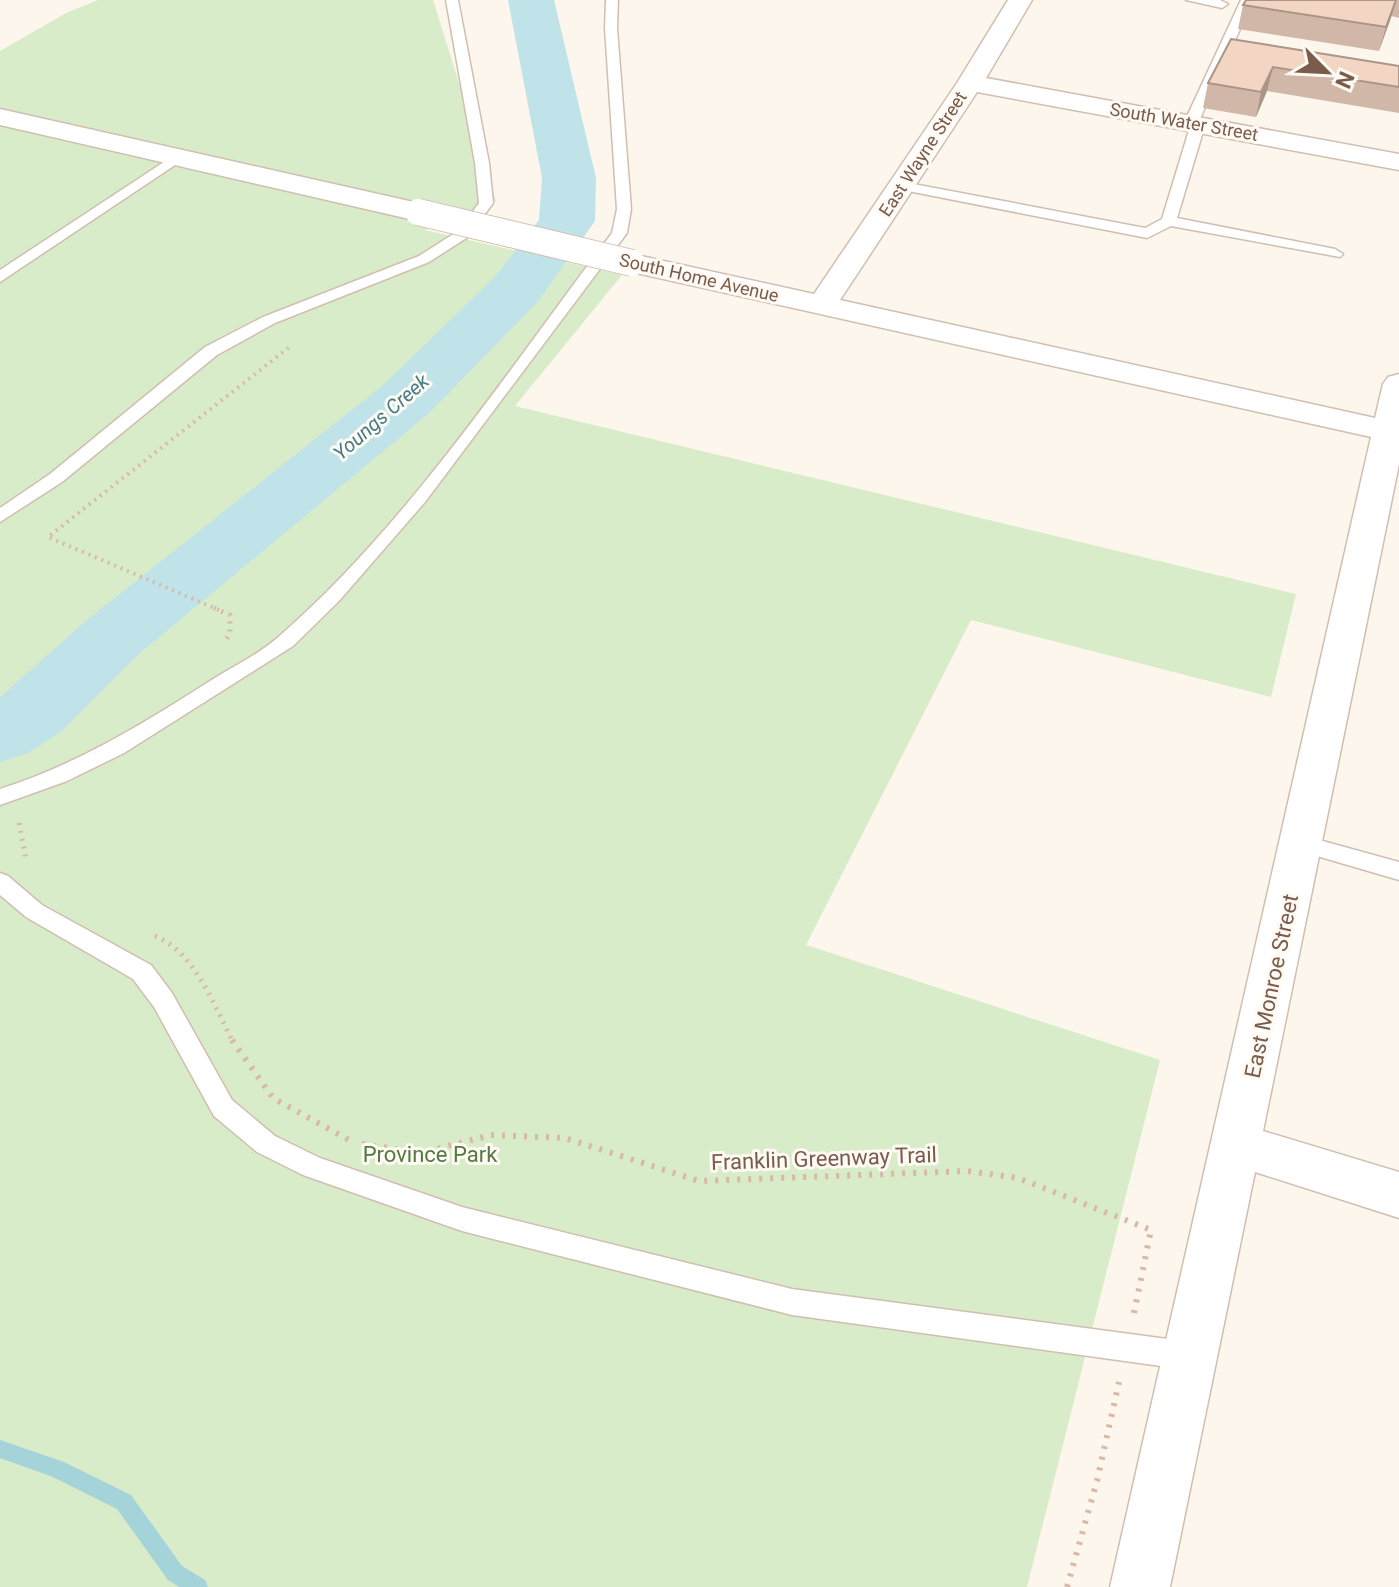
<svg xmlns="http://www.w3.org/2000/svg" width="1399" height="1587" font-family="Roboto,sans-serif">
  <rect width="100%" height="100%" fill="#fdf6ec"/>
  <path fill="#d8ecc9" d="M98 0H433L496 201 425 230 622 275 515 406 1296 594 1271 697 971 620 806 945 1160 1060 1027 1587H0V51L66 13Z"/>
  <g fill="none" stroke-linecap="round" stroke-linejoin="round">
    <path fill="#a5d3da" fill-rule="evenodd" d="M0 1440 64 1462 131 1495 182 1566 205 1580 208 1587H179L168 1580 117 1509 53 1477 0 1458Z"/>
    <path fill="#bfe3e8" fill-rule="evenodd" d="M508 0H554L596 178 595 221 536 304 428 414 139 654 62 731 28 753 0 762V697L87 620 382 386 494 278 539 220 542 178Z"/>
    <g stroke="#d1beb0" stroke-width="3">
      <path id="service" d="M446 0H458L489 163 493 203 468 237 429 262 275 323 217 355 62 482 0 522V508L50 474 205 347 263 317 419 256 458 231 479 203 475 163Z
        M606 0H618L617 28 631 209 627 233 425 502 339 601 293 646 124 753 67 781 0 805V789C76 765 143 724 210 681 232 667 256 656 276 639 407 526 508 370 612 233L617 209 605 28Z
        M1186 0H1220L1228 4 1222 8Z
        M1241 0H1253L1199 121 1205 125 1177 218 1335 249 1343 254 1340 257 1171 226 1147 238 903 190 896 186 903 182 1145 228 1162 219 1190 127 1184 123Z
        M176 154 181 155V161L0 282V270Z
        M1301 835 1399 862V880L1293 849 1290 843 1293 837Z
        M0 873 8 876 42 905 151 965 172 993 232 1100 275 1136 320 1158 462 1207 792 1289 1190 1342 1200 1346 1204 1356 1200 1366 1190 1370 792 1315 462 1231 303 1175 257 1152 214 1116 154 1007 133 979 26 917 0 895Z"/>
    </g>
    <g stroke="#d1beb0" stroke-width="3">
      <path id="minor" d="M1008 0H1032L986 78 1399 154V170L977 92 840 300 1375 418 1383 384 1388 377 1399 374V464L1263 1131 1399 1172V1218L1255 1172 1170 1587H1110L1371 437 632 272 622 269 617 263 622 257 632 254 814 294 957 83Z
        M0 109 418 203 428 206 432 212 428 218 418 221 0 125Z"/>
    </g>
    <path stroke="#d9b8a5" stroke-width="4" stroke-dasharray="2 5" stroke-linecap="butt" d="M219 610 48 537 292 345"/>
    <path stroke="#d9b8a5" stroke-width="5" stroke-dasharray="2 6" stroke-linecap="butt" d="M214 608 230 615V634L223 643
      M19 823 26 860
      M155 936C195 952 214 1006 233 1042"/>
    <path stroke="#d9b8a5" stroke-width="6" stroke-dasharray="3 8" stroke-linecap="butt" d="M232 1040 273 1098 349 1140
      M362 1144 421 1153 491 1135 565 1138 699 1181 967 1171 1018 1178 1151 1230 1134 1313
      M1067 1587 1097 1481 1119 1382"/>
    <use href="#service" fill="#fff" fill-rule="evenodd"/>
    <use href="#minor" fill="#fff" fill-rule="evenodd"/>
    <g stroke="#d1beb0" stroke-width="28" stroke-linecap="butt">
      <path id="minor-bridge" d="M418 212 632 263"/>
    </g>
    <use href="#minor-bridge" stroke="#fff" stroke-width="26"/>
  </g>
  <path fill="#d1b7a8" d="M1399 0V18L1391 16 1379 51 1238 29 1243 5Z
    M1231 39 1399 66V113L1267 91 1256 117 1203 108 1208 83Z"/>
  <path fill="#aa9588" d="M1396 0 1391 18 1379 51 1386 27Z
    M1273 67 1267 91 1256 117 1261 92Z"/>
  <path fill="#f3d5c3" stroke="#aa9588" stroke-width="2" d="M1246 0H1396L1386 27 1243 5Z
    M1231 39 1399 66V87L1273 67 1261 92 1208 83Z"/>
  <g text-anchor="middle" stroke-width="6" stroke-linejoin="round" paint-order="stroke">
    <g font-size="18" fill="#7a5c4d" stroke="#fffaf3">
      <text transform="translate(1184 122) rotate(10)" y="6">South Water Street</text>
      <text transform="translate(923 154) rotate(-57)" y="6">East Wayne Street</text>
      <text transform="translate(699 278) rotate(13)" y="6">South Home Avenue</text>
    </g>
    <g font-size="20" font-style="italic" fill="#437c86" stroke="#fffaf3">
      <text transform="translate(381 417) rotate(-41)" y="7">Youngs Creek</text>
    </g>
    <g font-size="22" fill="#7a5c4d" stroke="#fffaf3">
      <text transform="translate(1271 986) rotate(-78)" y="8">East Monroe Street</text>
      <text transform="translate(824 1158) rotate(-2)" y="8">Franklin Greenway Trail</text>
    </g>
    <g font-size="22" fill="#537a41" stroke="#fffaf3">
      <text x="430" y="1162">Province Park</text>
    </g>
  </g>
  <g transform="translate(1327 72) rotate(114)" stroke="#fffaf3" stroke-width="6" paint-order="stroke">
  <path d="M0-6L14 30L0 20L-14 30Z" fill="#7a5c4d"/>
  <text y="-12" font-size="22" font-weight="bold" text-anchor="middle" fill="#7a5c4d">N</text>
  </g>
</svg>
